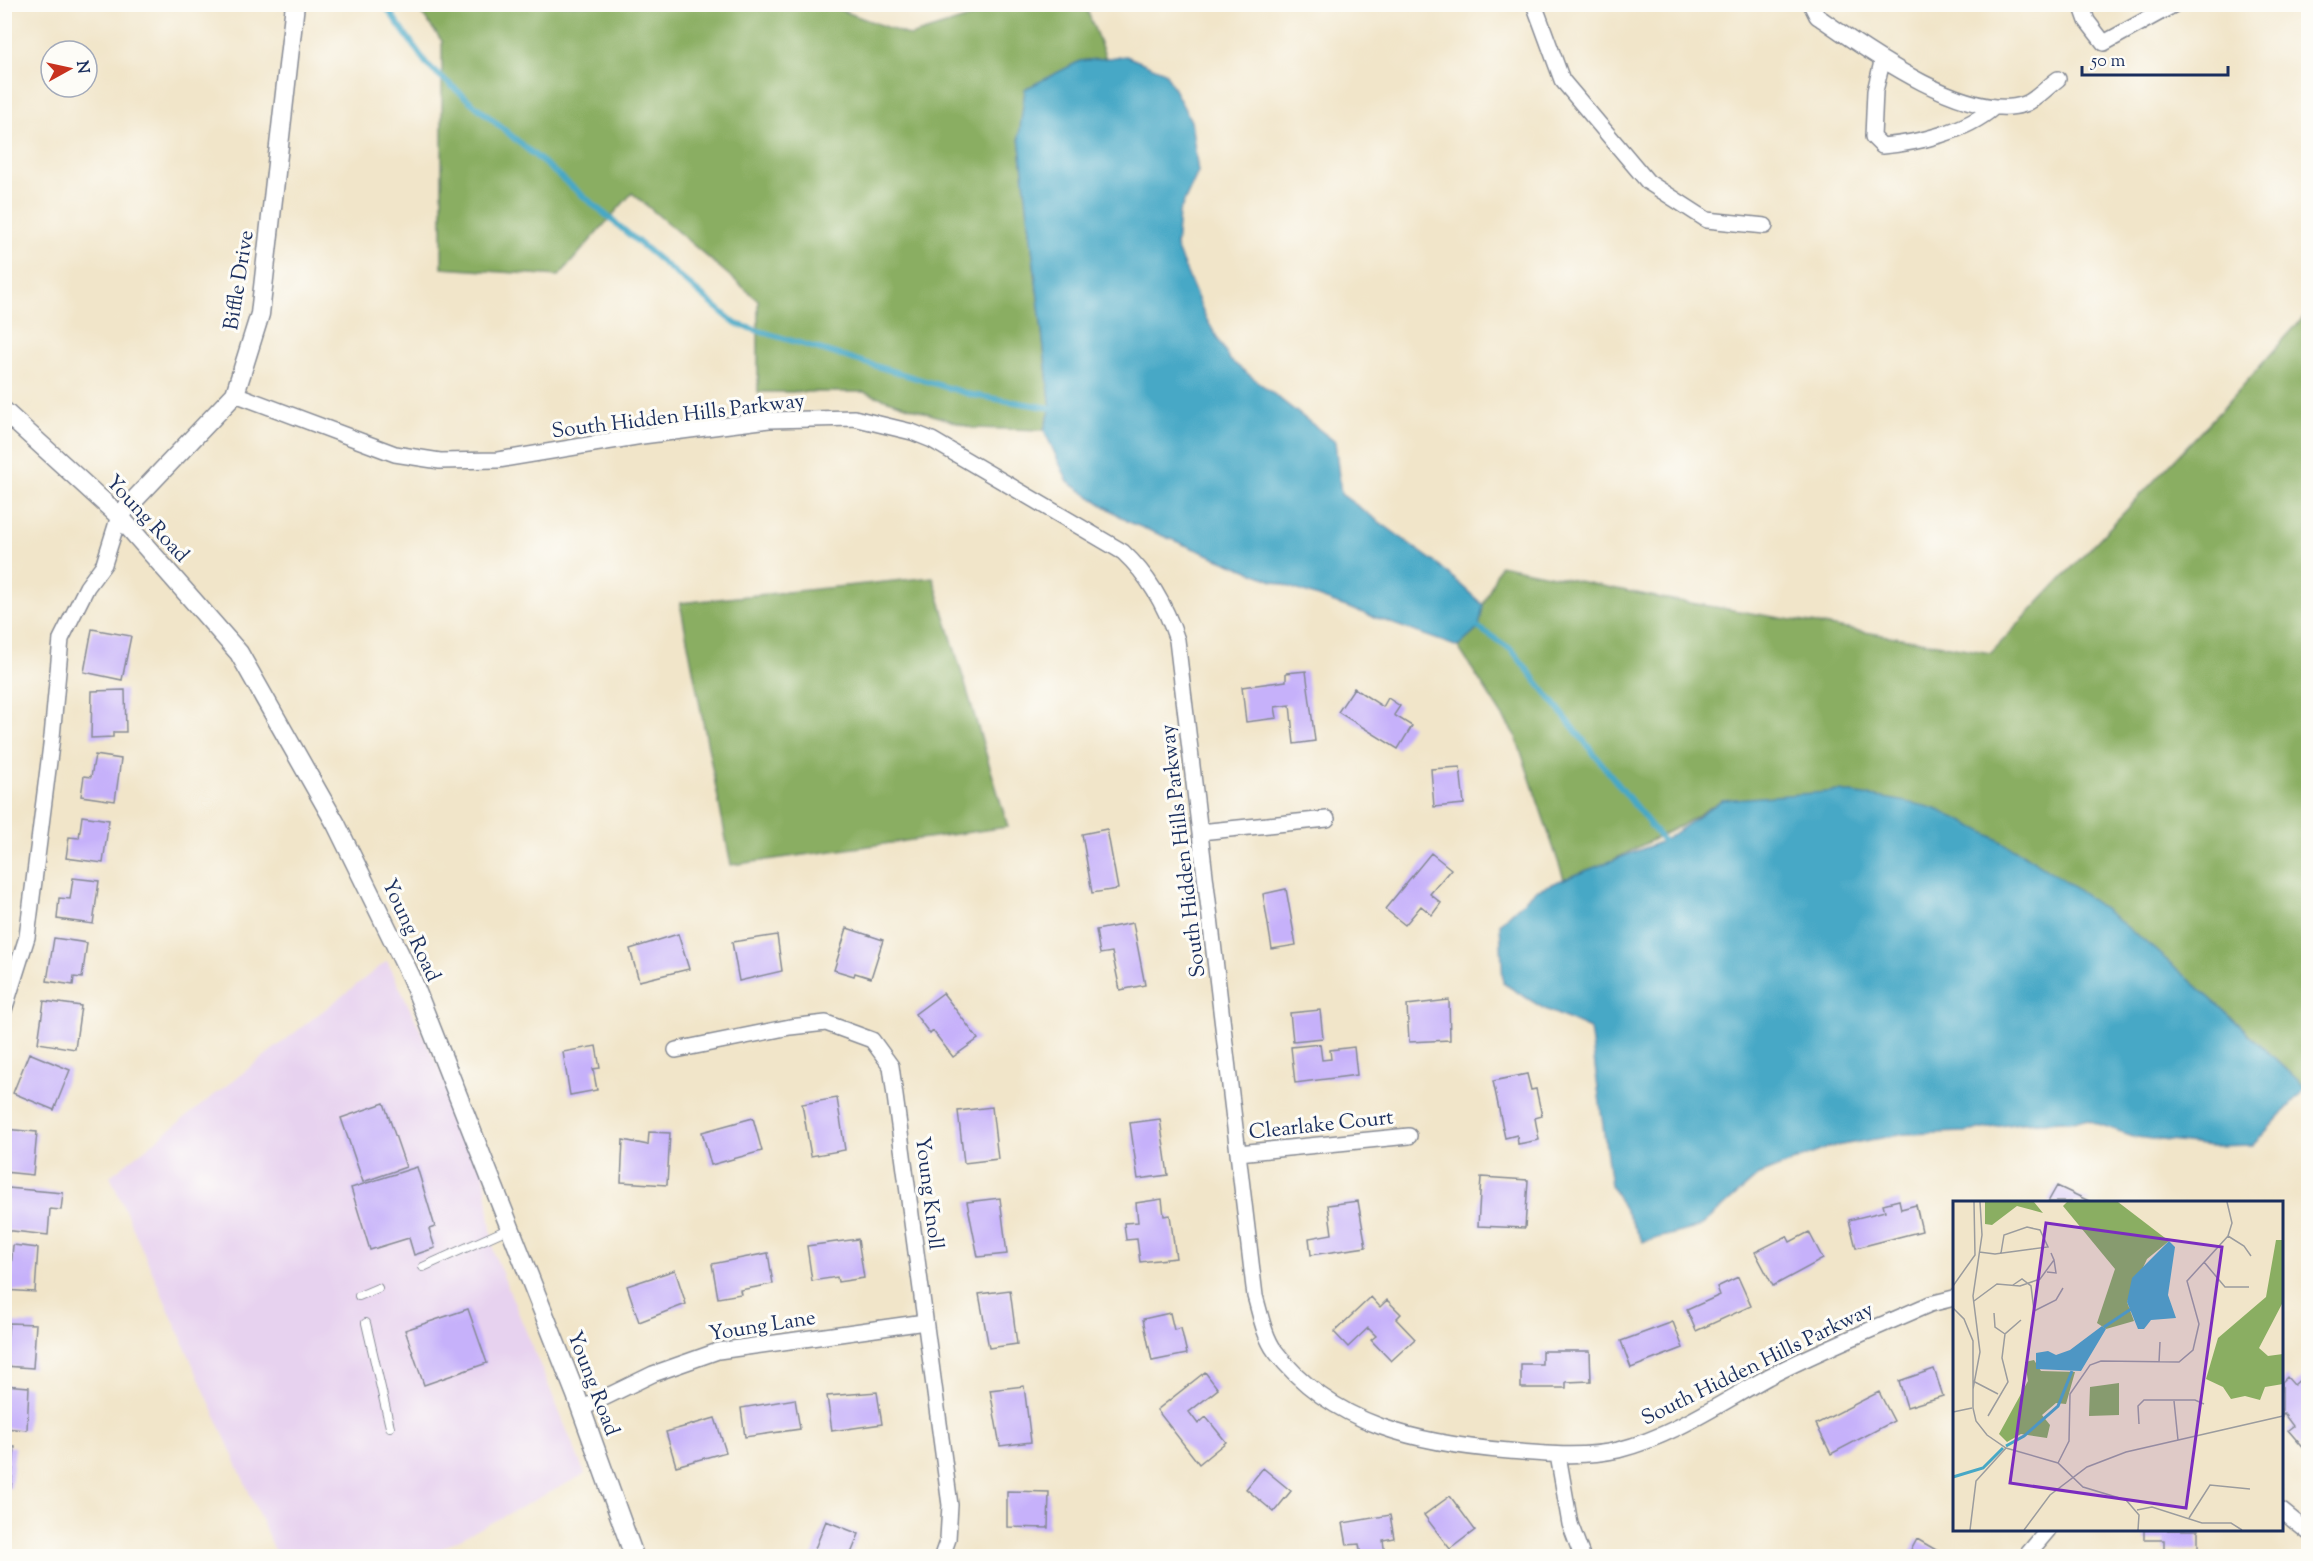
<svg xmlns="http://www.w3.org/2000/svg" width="2313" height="1561" font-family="'Sorts Mill Goudy',serif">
  <rect width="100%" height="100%" fill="#fdfcf7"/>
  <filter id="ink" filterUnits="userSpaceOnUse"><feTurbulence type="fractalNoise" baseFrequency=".0167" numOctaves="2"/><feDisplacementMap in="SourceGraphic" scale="12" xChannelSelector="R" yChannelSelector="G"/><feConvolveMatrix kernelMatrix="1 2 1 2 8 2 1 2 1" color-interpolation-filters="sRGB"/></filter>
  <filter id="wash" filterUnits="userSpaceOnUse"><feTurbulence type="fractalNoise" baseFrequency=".008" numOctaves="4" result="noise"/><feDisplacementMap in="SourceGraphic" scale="24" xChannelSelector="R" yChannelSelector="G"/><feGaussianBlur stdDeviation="1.35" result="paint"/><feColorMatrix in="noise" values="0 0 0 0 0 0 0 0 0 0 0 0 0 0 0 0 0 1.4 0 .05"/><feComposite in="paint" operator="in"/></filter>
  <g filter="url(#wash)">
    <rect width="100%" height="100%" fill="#f1e5c9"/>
    <path fill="#e7d2ef" d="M387 961 482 1157 494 1254 585 1474 427 1556H277L110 1176Z"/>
    <path fill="#8aae62" stroke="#526e60" stroke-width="1.5" d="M415 5H827L910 36 1011 5H1085L1106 58 1080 61 1019 137 1051 408 1044 430 972 428 864 392H758V300L632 193 559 276 442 268V41Z
      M2308 312V1083L2306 1088 2240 1025 2118 921 2022 853 1936 809 1722 800 1680 826 1607 863 1564 879 1516 737 1458 647 1483 605 1500 565 1661 598 1991 653 2224 407Z
      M933 577 1008 827 731 865 680 603Z"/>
    <path fill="#47a8c6" stroke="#316c92" stroke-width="1.5" d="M1126 56 1165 72 1191 121 1198 172 1179 213 1176 247 1206 318 1230 360 1335 442 1341 494 1440 566 1483 605 1479 628 1458 647 1273 581 1129 522 1068 482 1044 430 1051 408 1019 137 1025 89 1080 61Z
      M1840 791C1866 796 1916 801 1938 810 2079 871 2196 983 2306 1088L2253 1145 2211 1146 2136 1137 2087 1120 2019 1123 1965 1132 1905 1134 1830 1147 1759 1175 1700 1227 1643 1242 1611 1185 1590 1029 1543 1008 1503 983 1500 923 1536 890 1663 841 1722 800Z"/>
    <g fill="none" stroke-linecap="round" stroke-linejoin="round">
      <path stroke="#47a8c6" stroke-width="6" d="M384 4 428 66 736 324 972 395 1051 408
        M1479 628 1512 650 1663 841"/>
    </g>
    <g id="blocks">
      <path fill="#c6b1fa" d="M92 629 131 636 122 680 84 672Z
        M1306 671 1315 741 1294 744 1290 705 1275 707 1277 718 1246 722 1242 687 1286 681V673Z
        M1354 688 1383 707 1388 698 1400 706 1394 715 1412 726 1398 749 1338 712Z
        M125 690 126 732H113V737L91 738 92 691Z
        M95 755 121 759 115 801 81 796 84 776 91 777Z
        M1460 767 1464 804 1434 807 1431 769Z
        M82 816 109 820 103 863 66 858 69 837 79 838Z
        M1107 829 1118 889 1092 893 1082 834Z
        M1431 853 1451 869 1430 894 1441 903 1432 915 1421 906 1405 925 1385 909Z
        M73 878 99 881 93 924 57 919 59 898 70 899Z
        M1286 889 1296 945 1272 949 1263 894Z
        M1133 923 1145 985 1120 990 1112 952 1100 954 1096 930Z
        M847 928 883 940 871 978 855 973 854 976 834 970Z
        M678 934 689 969 639 981 630 949Z
        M777 935 782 971 739 981 732 942Z
        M54 938 87 943 82 978 74 977 73 985 47 981Z
        M943 993 978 1039 953 1057 933 1031 930 1034 915 1014Z
        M1449 1000 1450 1040 1409 1042 1407 1005Z
        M44 1001 81 1006 75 1049 38 1043Z
        M1320 1010 1323 1038 1293 1041 1290 1013Z
        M1320 1044 1322 1060 1331 1059 1330 1050 1354 1047 1357 1075 1295 1083 1291 1047Z
        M596 1046 600 1068 593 1069 597 1090 570 1095 563 1052Z
        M29 1053 70 1070 54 1110 13 1093Z
        M1527 1074 1531 1090 1536 1089 1542 1116 1535 1118 1539 1140 1518 1144 1517 1135 1505 1138 1493 1081Z
        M837 1098 845 1150 811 1156 802 1104Z
        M384 1103 406 1167 363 1182 341 1118Z
        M992 1107 998 1159 964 1163 958 1111Z
        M753 1118 762 1151 711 1165 702 1132Z
        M1160 1119 1168 1175 1138 1179 1130 1123Z
        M4 1129 37 1132 33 1175 4 1172Z
        M649 1132 670 1133 667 1185 621 1182 623 1140 648 1145Z
        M417 1167 435 1227 429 1229 435 1248 414 1255 409 1238 370 1250 351 1188Z
        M1481 1177 1528 1180 1525 1228 1478 1226Z
        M2057 1186 2091 1202H2048Z
        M8 1188 63 1193 61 1210 50 1209 48 1235 4 1230Z
        M1000 1198 1007 1254 978 1257 967 1202Z
        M1162 1199 1164 1216 1170 1215 1176 1258 1140 1262 1137 1239 1126 1240 1124 1223 1138 1222 1136 1203Z
        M1899 1200 1901 1209 1916 1205 1922 1231 1856 1248 1849 1220 1885 1211 1883 1204Z
        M1358 1201 1366 1247 1311 1255 1309 1238 1332 1234 1328 1205Z
        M1809 1232 1823 1259 1773 1286 1755 1252 1787 1236 1790 1242Z
        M858 1239 864 1278 838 1282 837 1277 812 1281 807 1246Z
        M13 1245 38 1248 35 1292 4 1290V1267L11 1268Z
        M768 1253 773 1284 740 1290 741 1294 718 1298 712 1264Z
        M675 1270 686 1304 639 1322 627 1286Z
        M1738 1277 1751 1306 1696 1331 1687 1310 1720 1295 1717 1287Z
        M1010 1290 1017 1344 989 1348 979 1294Z
        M1371 1297 1380 1307 1387 1300 1401 1314 1396 1319 1415 1339 1391 1361 1371 1340 1376 1336 1368 1328 1348 1347 1334 1332Z
        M468 1309 487 1363 424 1385 405 1330Z
        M1170 1313 1174 1330 1181 1328 1187 1354 1152 1361 1143 1319Z
        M1673 1322 1683 1348 1631 1368 1621 1341Z
        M9 1323 36 1324 33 1368 4 1366Z
        M1542 1351H1590L1591 1381 1566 1382V1388H1521V1364H1542Z
        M1934 1369 1943 1396 1907 1407 1899 1381Z
        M1205 1372 1218 1389 1189 1412 1198 1424 1206 1417 1226 1442 1199 1464 1157 1410Z
        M2304 1376 2308 1382V1448L2306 1451 2288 1430 2293 1426 2284 1414 2282 1416V1382L2287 1377 2294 1385Z
        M4 1385 29 1387 27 1430 4 1428Z
        M1024 1386 1031 1442 1000 1446 990 1390Z
        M877 1392 882 1424 832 1431 827 1396Z
        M1879 1392 1894 1421 1831 1454 1816 1424Z
        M795 1399 800 1429 745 1437 741 1408Z
        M715 1418 726 1452 676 1466 666 1432Z
        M4 1446 15 1447 11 1488H4Z
        M1263 1468 1291 1491 1274 1512 1246 1489Z
        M1007 1491 1049 1492 1048 1528 1007 1527Z
        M1450 1496 1475 1530 1450 1549 1424 1515Z
        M1390 1515 1394 1538 1383 1540 1385 1555 1361 1556 1359 1544 1347 1545 1343 1523Z
        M826 1521 859 1534 850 1556H812Z
        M2144 1530H2198V1550H2164V1540H2144Z
        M1917 1539 1943 1554 1941 1556H1908Z"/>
    </g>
  </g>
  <g filter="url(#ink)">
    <use href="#blocks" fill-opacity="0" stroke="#868a94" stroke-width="1.5"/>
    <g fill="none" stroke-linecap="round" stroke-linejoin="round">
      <g stroke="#868a94" stroke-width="10">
        <path id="service" d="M423 1267 510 1228
          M359 1296 378 1288
          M366 1323 390 1427"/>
      </g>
      <g stroke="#868a94" stroke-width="18">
        <path id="minor" d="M1534 4 1562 80 1648 182 1707 220 1765 226
          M1811 4 1817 16C1863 48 1967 124 2025 104 2036 100 2048 86 2058 79
          M2081 4 2087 21 2104 43 2175 4
          M1882 62 1875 91 1873 137 1882 146C1918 143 1965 132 1993 108
          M235 394 395 454 440 461 498 460 642 436 769 420 854 418 912 432 932 440 1123 552C1149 576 1166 607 1177 640L1255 1296C1260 1313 1264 1336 1275 1351 1332 1426 1422 1444 1509 1451 1545 1454 1583 1458 1618 1450 1673 1436 1719 1404 1768 1377 1820 1350 1876 1328 1930 1304L1954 1298
          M1200 832 1327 819
          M4 1010 27 937 52 737 61 639 87 587 104 564 119 516
          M676 1050 790 1027 826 1023 872 1040 891 1066 950 1505 948 1539 942 1556
          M1238 1153 1409 1136
          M581 1409 653 1374 718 1351 925 1322
          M1558 1455 1570 1524 1582 1556
          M2282 1511 2308 1532
          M2026 1556 2048 1530"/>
      </g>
      <g stroke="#868a94" stroke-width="21">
        <path id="tertiary" d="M4 411 119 516 239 653 336 824 411 977 576 1395 634 1556
          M119 516 235 394 260 314 295 4"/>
      </g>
      <use href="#service" stroke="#fff" stroke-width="8"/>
      <use href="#minor" stroke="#fff" stroke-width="15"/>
      <use href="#tertiary" stroke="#fff" stroke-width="18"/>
    </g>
  </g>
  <g text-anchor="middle" stroke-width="6" stroke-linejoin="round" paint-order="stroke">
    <g font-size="21" fill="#1b2f5e" stroke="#fdfcf7">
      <text transform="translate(238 280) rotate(-81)" y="7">Biffle Drive</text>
      <text transform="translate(678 415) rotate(-7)" y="7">South Hidden Hills Parkway</text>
      <text transform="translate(148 518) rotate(47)" y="7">Young Road</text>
      <text transform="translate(1182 851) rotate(-97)" y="7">South Hidden Hills Parkway</text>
      <text transform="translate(412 930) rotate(65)" y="7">Young Road</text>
      <text transform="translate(1321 1124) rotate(-6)" y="7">Clearlake Court</text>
      <text transform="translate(930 1193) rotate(83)" y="7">Young Knoll</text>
      <text transform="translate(762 1325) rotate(-9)" y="7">Young Lane</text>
      <text transform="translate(1757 1363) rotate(-26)" y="7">South Hidden Hills Parkway</text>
      <text transform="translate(594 1383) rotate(69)" y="7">Young Road</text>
    </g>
  </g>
  <g transform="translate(1953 1201)">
    <rect width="330" height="330" fill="#f1e5c9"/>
    <path d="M32 1H81L90 12 64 5 39 24 32 23ZM114 1H165L216 40 194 58 174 101 181 120 153 128 144 122 162 68 110 5ZM323 39H330V101L306 147 315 155 330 153V183L312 186 307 199 292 195 278 198 270 186 253 178 265 137 313 96ZM81 159 88 170 122 171 113 203 103 202 89 214 97 224 94 237 68 233 54 241 46 233 75 180 72 161ZM166 182V214L136 215 137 186Z" fill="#8aae62"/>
    <path d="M216 40 222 46 215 94 223 117 198 119 191 128H185L174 101 179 77ZM149 125 153 128 128 170 83 168V152L95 150 103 154 117 149Z" fill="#47a8c6"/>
    <path fill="none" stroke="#47a8c6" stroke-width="3" d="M151 126 178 108M53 245 71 235 105 205 119 170M0 276 30 267 50 247"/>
    <path fill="none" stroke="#9b9c9e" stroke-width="1.5" d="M275 35 291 45 298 55M26 51 42 53 95 46 87 29 74 26 51 34 48 52M251 61 272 86H296M94 71 103 72 101 59M60 84 69 78 78 85 81 110 103 99 110 87M0 85 22 54 21 1M21 100 44 83 67 85 87 78 101 59 98 52M0 107 11 118 20 140V207L23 220 34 234 53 247 105 262 130 286 173 299 186 314 185 329M41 112 42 126 52 133M206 161 207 141M20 180 45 193M20 188 27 151 20 95 29 34 27 1M221 200 225 239M0 211 19 207M35 215 55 181 49 157 52 133 68 119M186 223 185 205 191 199H242L251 203M105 262 116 240 117 193 137 164 148 160 226 161 240 149 246 123 234 80 275 35 279 22 274 1M184 309 199 306 249 322H278L289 329M236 317 257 284 297 288M17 329 23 280 53 247M71 329 97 294 134 266 173 251 330 215"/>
    <path fill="#7b2cbf" fill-opacity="0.15" stroke="#7b2cbf" stroke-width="3" d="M93 22 269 46 233 307 57 282Z"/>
    <rect width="330" height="330" fill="none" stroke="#1b2f5e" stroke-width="3"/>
  </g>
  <rect width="2313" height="1561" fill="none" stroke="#fdfcf7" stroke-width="24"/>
  <g transform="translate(69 69) rotate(82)"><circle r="28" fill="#fdfcf7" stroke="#a3aaba" stroke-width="1.5"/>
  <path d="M0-4.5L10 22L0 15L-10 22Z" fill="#c8321e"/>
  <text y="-9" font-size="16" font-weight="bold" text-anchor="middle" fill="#1b2f5e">N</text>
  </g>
  <path d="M2082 66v9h146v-9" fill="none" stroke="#1b2f5e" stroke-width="3"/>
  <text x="2091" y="66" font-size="18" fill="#1b2f5e" stroke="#fdfcf7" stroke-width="4.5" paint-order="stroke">50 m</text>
</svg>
